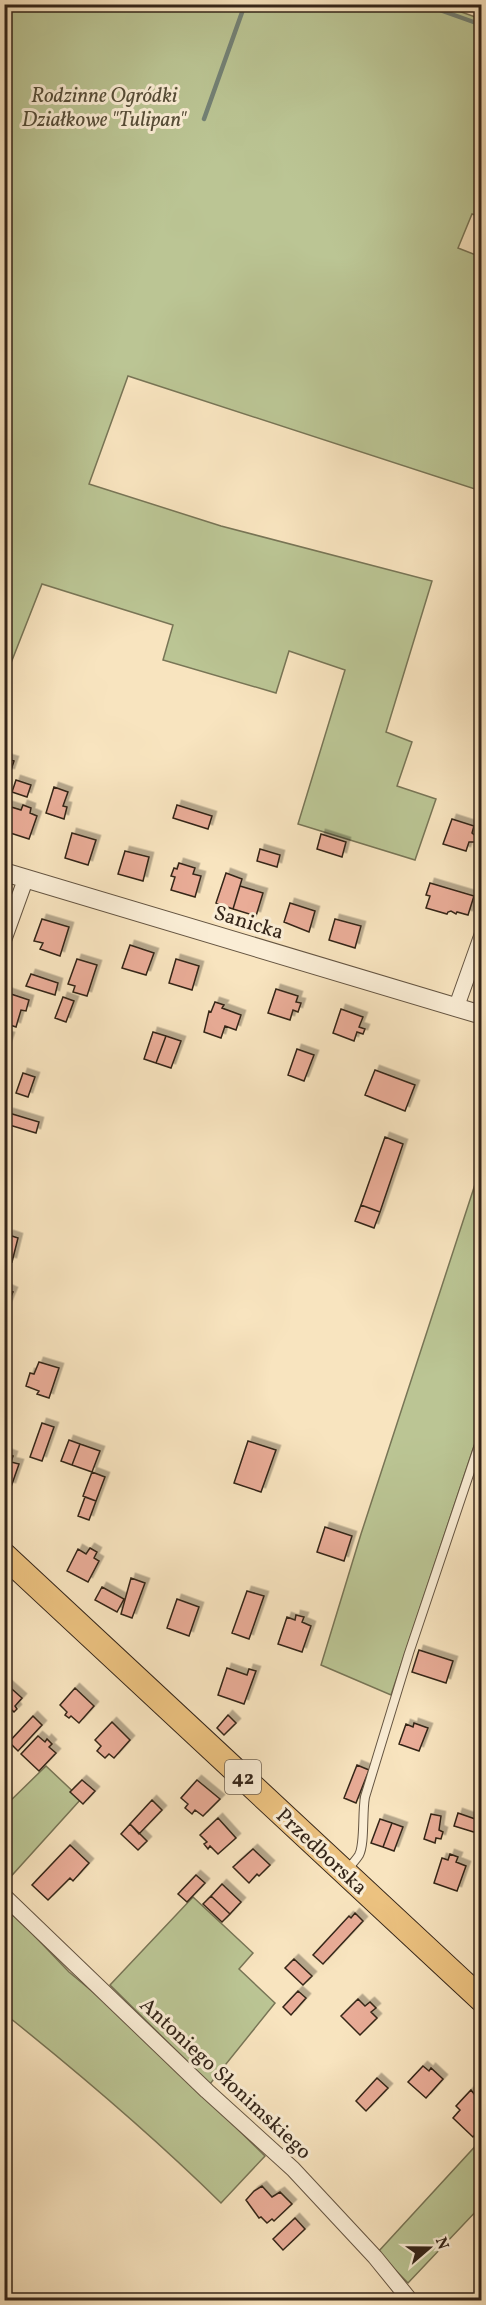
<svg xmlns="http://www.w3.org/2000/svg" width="486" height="2305" font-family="Vollkorn,serif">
  <defs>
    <filter id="shadow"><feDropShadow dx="4.5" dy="-4.5" stdDeviation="0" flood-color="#0004"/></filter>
  </defs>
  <rect width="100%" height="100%" fill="#f8e4bf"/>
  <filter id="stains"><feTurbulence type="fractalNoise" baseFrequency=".00333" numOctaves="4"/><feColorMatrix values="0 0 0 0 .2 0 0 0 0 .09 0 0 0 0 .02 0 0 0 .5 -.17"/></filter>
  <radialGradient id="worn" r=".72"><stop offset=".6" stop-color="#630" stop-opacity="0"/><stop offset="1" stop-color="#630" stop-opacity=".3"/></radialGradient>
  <path fill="#bbc594" stroke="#787556" stroke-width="1.5" d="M439 4 481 19V217L472 214 458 248 481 257V491L128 376 89 484 221 526 432 581 386 732 412 742 397 786 436 799 415 860 298 824 345 670 289 651 276 693 163 660 173 625 42 584 11 663 5 660 4 5Z
    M481 1166 482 1422 391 1695 321 1665 361 1534Z
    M46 1766 81 1799 5 1883V1806Z
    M193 1897 253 1953 239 1969 275 2003 210 2084 110 1985Z
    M4 1904 69 1972 130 2023 265 2156 221 2203C152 2135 80 2074 5 2014Z
    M481 2140V2206L408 2283 378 2252Z"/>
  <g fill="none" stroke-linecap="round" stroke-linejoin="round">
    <path stroke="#738175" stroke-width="4.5" d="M423 4 482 25
      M204 119 245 4"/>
  </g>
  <path fill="#e9ac97" stroke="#342519" stroke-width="1.5" filter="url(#shadow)" d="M4 758 14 761 10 773 4 772Z
    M16 780 31 785 27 797 12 792Z
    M54 787 68 792 63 806 67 807 64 819 46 813Z
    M23 805 31 808 30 813 37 816 29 839 4 831V815L8 806 21 810Z
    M177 805 212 816 208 829 173 818Z
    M452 819 474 826 472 833 478 838 476 842H469L466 851 443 844Z
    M72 833 96 840 88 865 65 858Z
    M321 834 346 842 342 857 317 849Z
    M260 849 280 855 277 867 257 861Z
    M125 851 149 857 143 881 118 874Z
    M179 863 195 868 193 874 201 876 195 897 171 890 175 877 171 876 174 868 177 869Z
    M226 873 242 879 233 909 216 903Z
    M430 883 474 896 468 915 457 912 456 914 451 911 448 912 447 914 426 908 430 896 426 895Z
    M240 886 263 893 256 916 233 909Z
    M290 903 315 911 309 932 284 922Z
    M42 919 69 927 60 956 40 949 43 943 34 941Z
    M335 919 361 926 355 948 329 940Z
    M130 945 154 953 146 975 122 968Z
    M77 959 97 965 87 996 73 992 75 986 68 984Z
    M176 959 199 966 192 990 169 983Z
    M31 974 58 983 55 995 26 986Z
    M276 989 298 996 296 1002 301 1003 298 1012 293 1010 290 1020 268 1013Z
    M5 992 29 1000 26 1011 21 1010 16 1027 4 1023Z
    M63 997 74 1001 66 1022 55 1018Z
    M215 1002 224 1005 222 1008 241 1015 236 1030 225 1026 221 1038 204 1032 209 1011 211 1012Z
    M341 1009 363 1017 359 1027 365 1029 363 1034 357 1032 354 1041 333 1033Z
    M153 1032 166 1036 156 1063 144 1059Z
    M4 1035 10 1037 4 1054Z
    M166 1036 181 1041 171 1068 156 1063Z
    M297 1049 314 1055 304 1081 288 1075Z
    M375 1070 415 1085 405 1111 365 1095Z
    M23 1073 35 1077 28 1097 16 1093Z
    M9 1113 39 1122 36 1133 6 1124Z
    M385 1137 403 1144 380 1212 361 1205Z
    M361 1205 380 1212 374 1228 355 1221Z
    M9 1235 18 1238 12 1262 4 1260V1248Z
    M4 1288 13 1292 4 1313Z
    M39 1362 59 1368 49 1398 37 1394 39 1391 26 1386 30 1373 34 1374Z
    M42 1423 54 1427 42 1461 30 1457Z
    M69 1440 80 1444 72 1465 61 1461Z
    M248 1441 276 1450 261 1492 234 1483Z
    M80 1444 100 1451 92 1472 72 1465Z
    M5 1453 13 1456 11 1462 19 1464 11 1487 4 1485Z
    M92 1472 105 1477 96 1501 83 1496Z
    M85 1497 96 1501 89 1520 78 1516Z
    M325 1527 352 1536 344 1561 317 1552Z
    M90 1548 97 1552 94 1558 99 1561 88 1582 67 1571 78 1549 86 1554Z
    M131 1578 145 1583 132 1618 121 1614Z
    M102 1587 124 1599 117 1612 95 1600Z
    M247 1591 264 1596 249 1639 232 1633Z
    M177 1599 199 1607 189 1636 167 1628Z
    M296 1615 304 1617 302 1622 311 1626 302 1652 278 1644 287 1617 295 1620Z
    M419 1650 453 1661 446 1683 412 1672Z
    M227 1668 247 1675 249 1669 256 1671 244 1704 218 1695Z
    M4 1682 22 1698 15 1706 17 1709 14 1712 12 1710 4 1718Z
    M75 1688 94 1706 79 1723 71 1716 69 1718 65 1715 67 1712 60 1705Z
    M228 1715 236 1723 224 1735 217 1728Z
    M33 1716 42 1725 18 1751 9 1742Z
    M112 1722 130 1740 114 1758 109 1754 105 1758 97 1751 101 1746 95 1740Z
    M414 1723 428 1728 419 1751 399 1744 406 1724 413 1727Z
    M38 1736 45 1742 47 1739 52 1744 49 1747 56 1753 39 1771 21 1754Z
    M357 1765 369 1770 356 1803 344 1798Z
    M82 1780 95 1791 83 1804 70 1792Z
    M197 1780 220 1799 203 1816 195 1810 192 1814 185 1808 188 1804 181 1798Z
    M152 1800 162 1810 139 1834 130 1824Z
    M458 1813 481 1821 477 1833 454 1826Z
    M431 1814 441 1816 439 1830 443 1832 441 1839 436 1838 435 1843 424 1839Z
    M218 1818 236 1838 218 1854 210 1846 208 1849 204 1844 207 1842 200 1835Z
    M380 1819 392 1823 383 1847 371 1843Z
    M392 1823 403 1827 394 1851 383 1847Z
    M130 1824 147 1841 138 1850 121 1834Z
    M70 1845 89 1863 73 1881 70 1878 48 1900 32 1885Z
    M253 1849 270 1865 259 1876 257 1874 249 1883 233 1867Z
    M450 1854 458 1857 456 1862 466 1866 457 1891 434 1883 442 1858 448 1860Z
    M196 1875 205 1883 187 1902 178 1894Z
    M222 1884 241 1902 230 1914 211 1896Z
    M211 1896 230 1914 222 1922 203 1904Z
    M355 1913 363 1921 323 1964 313 1955 349 1916 351 1918Z
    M294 1959 312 1976 303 1985 285 1968Z
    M298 1991 306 1998 291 2015 283 2007Z
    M358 1999 365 2006 370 2002 376 2008 371 2012 377 2018 360 2035 341 2016Z
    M423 2066 429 2071 431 2068 443 2079 426 2098 408 2082Z
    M377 2078 388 2088 366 2111 356 2101Z
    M471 2090 482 2104V2127L473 2137 453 2118 460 2110 456 2106Z
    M262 2186 272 2197 280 2192 292 2204 274 2221 272 2219 267 2223 261 2217 259 2218 246 2200 254 2191Z
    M295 2218 305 2229 283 2250 273 2239Z"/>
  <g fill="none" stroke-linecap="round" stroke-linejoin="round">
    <g stroke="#655542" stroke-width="10">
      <path id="service" d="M347 1870C351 1865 356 1860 359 1855 365 1844 362 1813 365 1797L409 1653 482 1436"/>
    </g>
    <g stroke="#655542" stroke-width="17">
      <path id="minor" d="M4 939 26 878
        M456 1008 482 935
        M4 1896 207 2091 293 2169 375 2257 410 2300"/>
    </g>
    <g stroke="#655542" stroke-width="20">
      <path id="tertiary" d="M4 872 482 1015"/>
    </g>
    <g stroke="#342519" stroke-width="26">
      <path id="primary" d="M4 1555 482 2000"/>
    </g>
    <use href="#service" stroke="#faedd5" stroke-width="8"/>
    <use href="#minor" stroke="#faedd5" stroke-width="15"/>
    <use href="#tertiary" stroke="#faedd5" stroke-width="18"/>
    <use href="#primary" stroke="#ecc280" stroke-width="24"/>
  </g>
  <g text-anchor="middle" stroke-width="6" stroke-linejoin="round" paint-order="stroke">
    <rect fill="#faedd5" stroke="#6f6151" stroke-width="1.5" x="225" y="1760" width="36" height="34" rx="4.5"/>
    <g font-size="20" font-weight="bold" fill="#342519">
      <text x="243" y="1784">42</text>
    </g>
    <g font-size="21" font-style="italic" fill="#564d38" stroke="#faedd5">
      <text x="104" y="102">Rodzinne Ogródki<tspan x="104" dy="24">Działkowe "Tulipan"</tspan></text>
    </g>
    <g font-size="21" fill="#342519" stroke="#faedd5">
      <text transform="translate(249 922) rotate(17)" y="7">Sanicka</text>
      <text transform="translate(322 1851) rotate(43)" y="7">Przedborska</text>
      <text transform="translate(226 2078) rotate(43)" y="7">Antoniego Słonimskiego</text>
    </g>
  </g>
  <rect width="486" height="2305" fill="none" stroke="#f8e4bf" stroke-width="24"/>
  <rect x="6" y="6" width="474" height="2293" fill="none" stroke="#342519" stroke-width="3"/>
  <rect x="12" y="12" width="462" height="2281" fill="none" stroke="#342519" stroke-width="1.5"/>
  <g transform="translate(429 2248) rotate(70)" stroke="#faedd5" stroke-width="4.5" paint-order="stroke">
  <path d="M0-4.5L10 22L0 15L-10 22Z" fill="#342519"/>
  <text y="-9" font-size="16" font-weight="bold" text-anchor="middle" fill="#342519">N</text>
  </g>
  <rect width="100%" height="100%" filter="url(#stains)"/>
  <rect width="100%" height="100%" fill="url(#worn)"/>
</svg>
